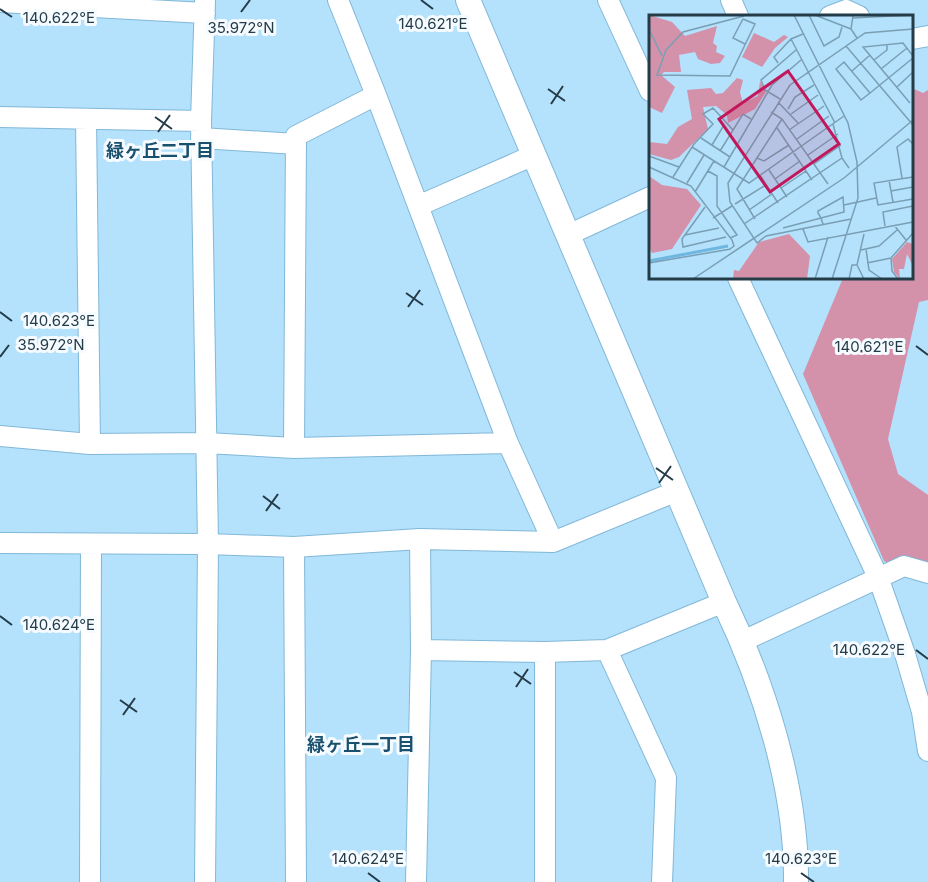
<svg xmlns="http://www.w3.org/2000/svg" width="928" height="882" font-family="Inter,'Noto Sans JP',sans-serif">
  <rect width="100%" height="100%" fill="#b4e1fc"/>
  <path fill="#d391aa" d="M912 88 923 93 928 90V300L919 302 888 439 898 474 928 495V582L884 561 803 374 843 278H912Z"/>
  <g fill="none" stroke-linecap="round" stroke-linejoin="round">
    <g stroke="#81b8d8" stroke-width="22">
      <path id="minor" d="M338 0 376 95 508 443 553 542
        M608 0 650 91
        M731 0 738 16
        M0 2 205 13
        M830 16 846 10 859 16
        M912 39 928 36
        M0 117 201 121
        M86 119 90 444
        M201 138 296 144
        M418 206 534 155
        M568 235 650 197
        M738 278 878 577 905 654 922 712 928 751
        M0 436 90 444 207 443 294 448 508 443
        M294 448 296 136 376 95
        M0 543 208 544 294 547 420 539 553 542 677 491
        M294 547 296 882
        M743 641 904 566 928 573
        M421 650 545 652 607 650 724 602
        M607 650 666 778 662 882
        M90 882 91 544
        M205 882 208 544 201 121 205 0
        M416 882 421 650 420 539
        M545 882V652"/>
    </g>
    <g stroke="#81b8d8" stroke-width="26">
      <path id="tertiary" d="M468 0 724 602C764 685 797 789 796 882"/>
    </g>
    <use href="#minor" stroke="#fff" stroke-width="20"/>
    <use href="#tertiary" stroke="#fff" stroke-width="24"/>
  </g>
  <path fill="none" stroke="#243b48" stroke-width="2" d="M421 0 433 9M0 9 12 17M241 12 250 0M548 89 565 101M551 104 563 86M155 117 172 129M158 132 170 115M406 293 423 305M408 307 420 290M0 312 12 321M916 346 928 355M0 357 9 345M656 468 673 480M659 483 671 466M263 496 280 509M266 511 278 494M0 616 12 625M916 650 928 659M514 672 531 684M516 687 528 669M120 700 137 712M123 715 135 698M368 873 380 882M801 873 814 882"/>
  <g text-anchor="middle" stroke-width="6" stroke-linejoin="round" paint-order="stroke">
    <g font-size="18" font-weight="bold" fill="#18506d" stroke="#f6fbff">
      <text x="160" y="157">緑ヶ丘二丁目</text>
      <text x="361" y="751">緑ヶ丘一丁目</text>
    </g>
  </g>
  <g transform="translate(649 15)">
    <rect width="264" height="264" fill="#b4e1fc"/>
    <path d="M0 0 23 7 36 21 68 11 64 28 68 31 67 37 76 41 71 48 62 49 49 44 46 37 30 40 32 57H15L12 60 26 72 13 98 0 92ZM105 18 125 27 135 20 139 22 126 33 113 52 93 42ZM88 63 94 65 91 77 94 88 109 81 111 66 117 77 106 94 79 108 78 100 67 91 54 92 59 114 30 142 22 145 0 139V127L18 129 29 112 43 104 38 75 62 73 67 79 74 78ZM0 161 13 170 38 174 52 190 23 234 3 238 0 233ZM140 219 161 241 158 264H84L85 255 90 256 110 227ZM258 227 264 229V251L258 239 255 254H250L251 264 245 257 243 244Z" fill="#d391aa"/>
    <path fill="none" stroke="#6eb7e1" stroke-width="3" d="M0 246 79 231"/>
    <path fill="none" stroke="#7a9fb4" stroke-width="1.5" d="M145 0 199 108 208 147 209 183 183 264M160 0 175 31 190 22 193 12M166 0 202 14M204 1 202 14 208 23M203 3 264 0M94 4 106 9 81 61 8 60 17 35 34 17 95 1M94 4 84 23 96 29M0 14 13 41M154 19 142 24 186 108M197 31 264 110M225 45 238 35V29M129 48 125 42 142 24M232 54 258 33M203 56 221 40M248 72 264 57M221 78 195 47 187 54 212 85 221 78 264 43M131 84 116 75 112 65 147 35M129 87 149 108M261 88 214 32 254 28 264 41M139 94 146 82 165 70M122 97 133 104 179 169M142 99 169 80M184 109 193 143M128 113 163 165M140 115 175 91M52 123 81 142M148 124 180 101M63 130 75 110M43 132 100 168 195 101M71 136 94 99 102 104M159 140 189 119M0 141 30 152M108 143 115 146 140 130M165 149 192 130M0 152 42 171 83 225 85 231 81 234M75 152 123 70 152 45M120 155 138 182M59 156 68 161V191L88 220 81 223M111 160 129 188M24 162 45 129 64 109 54 99 64 93 84 115M264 162 225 168 229 190 264 184M253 163 248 132 259 124 264 129M126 164 151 146M240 165 244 187M38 168 55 140M132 173 157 156M242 176 264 172M46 177 65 146M86 189 117 170M195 190 227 183M56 192 33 224 34 232 77 222M100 195 123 179M64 203 83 191M106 204 88 174 133 104M202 204 117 221 108 228 81 187 79 168 141 70 216 18 264 14M95 209 193 143 200 153M245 210 257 225M236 211 234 197 264 191M134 213 172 203 195 197 194 182 169 196V198L172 203 174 209M154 214 159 227 264 207M36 220 70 213M217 234 220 255 233 264M212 235 230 231 248 215M0 248 82 234M218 248 242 243M44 264 195 163 264 105M166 264 179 222M200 264 203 250H208M215 264 208 250 215 219M249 264 243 256 242 243 264 218"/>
    <path fill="#c2185b" fill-opacity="0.15" stroke="#c2185b" stroke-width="3" d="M139 56 190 129 121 177 70 104Z"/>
    <rect width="264" height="264" fill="none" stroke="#243b48" stroke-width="3"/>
  </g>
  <g font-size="15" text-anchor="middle" fill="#243b48" stroke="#f6fbff" stroke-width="6" stroke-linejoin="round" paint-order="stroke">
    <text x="59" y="23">140.622°E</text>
    <text x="433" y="29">140.621°E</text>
    <text x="241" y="33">35.972°N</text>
    <text x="59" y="326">140.623°E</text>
    <text x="51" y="350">35.972°N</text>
    <text x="869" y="352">140.621°E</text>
    <text x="59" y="630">140.624°E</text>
    <text x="869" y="655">140.622°E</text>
    <text x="368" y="864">140.624°E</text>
    <text x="801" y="864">140.623°E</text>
  </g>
</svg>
